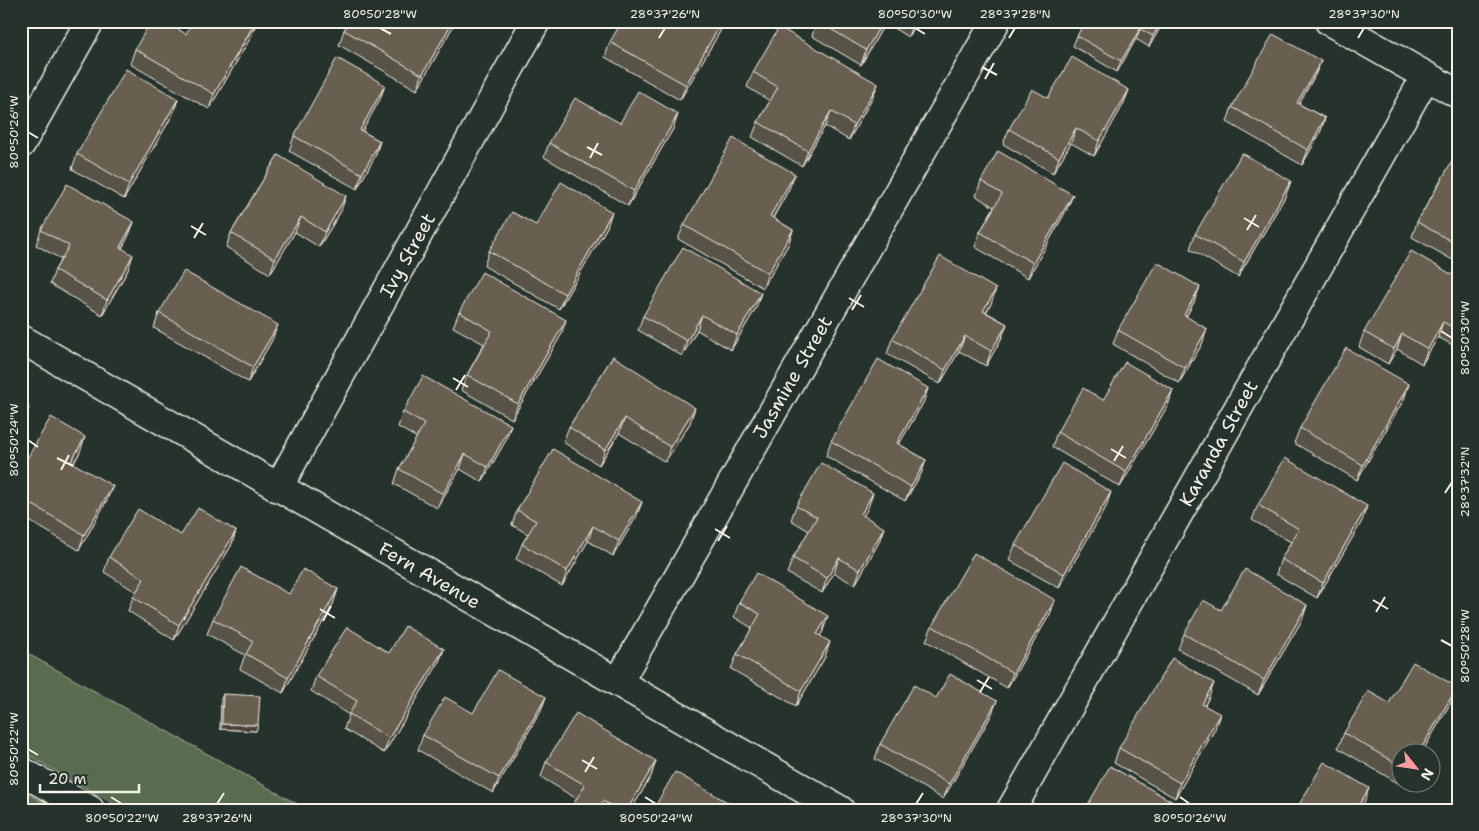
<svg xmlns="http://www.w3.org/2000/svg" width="1479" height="831" font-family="'Shantell Sans',sans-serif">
  <rect width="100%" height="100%" fill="#26332d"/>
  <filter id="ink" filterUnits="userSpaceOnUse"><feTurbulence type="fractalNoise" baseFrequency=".02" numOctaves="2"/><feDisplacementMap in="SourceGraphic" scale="10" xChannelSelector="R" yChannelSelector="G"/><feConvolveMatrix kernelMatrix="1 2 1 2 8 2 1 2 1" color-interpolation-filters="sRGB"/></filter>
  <g filter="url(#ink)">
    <path fill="#5a6c4f" stroke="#a7ae9c" d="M21 650 308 810H124L21 751Z
      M21 790 56 810H21Z"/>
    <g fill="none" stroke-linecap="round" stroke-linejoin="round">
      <g stroke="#f4f1e8" stroke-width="31">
        <path id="minor" d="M1329 21 1458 94
          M21 144 90 21
          M21 339C293 497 568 652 840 810
          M278 488 536 21
          M619 681 996 21
          M1011 810 1426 76"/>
      </g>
      <g stroke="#f4f1e8" stroke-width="31">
        <path id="tertiary" d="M21 771 90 810"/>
      </g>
      <use href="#minor" stroke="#26332d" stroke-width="28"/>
      <use href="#tertiary" stroke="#26332d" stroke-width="28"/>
    </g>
    <path fill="#595246" stroke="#f4f1e8" d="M350 21H456L417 90 339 45 344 30Z
      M726 21 680 100 605 57 610 42Z
      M817 21H917L908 37 885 23 861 65 812 36Z
      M1164 21 1149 47 1136 39 1117 72 1073 46 1077 36Z
      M186 34 252 35 209 109 130 64 135 49Z
      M1321 61 1315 75 1299 104 1325 118 1320 133 1302 165 1227 122 1232 107Z
      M753 72 878 84 872 98 849 140 825 126 802 166 752 137 758 122 770 101 747 87Z
      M385 85 380 99 362 131 380 141 375 156 357 189 289 151 294 136Z
      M1129 90 1123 105 1094 156 1071 143 1053 173 1003 144 1009 129 1048 98Z
      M178 99 173 114 124 199 72 169 77 154Z
      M678 114 673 129 628 206 544 157 549 143 620 123Z
      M1458 151V263L1412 237 1417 222Z
      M278 155 341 211 319 247 295 232 270 274 226 247 231 233Z
      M981 181 1067 209 1028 278 975 247 980 232 994 207 976 196Z
      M789 189 773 218 793 230 788 245 763 288 678 239 684 225Z
      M1286 195 1238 277 1190 249 1195 234Z
      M134 222 128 237 122 248 128 270 102 315 50 284 55 270 61 259 36 245 41 230Z
      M536 225 607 227 559 309 484 266 489 251Z
      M1458 278V348L1438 337 1422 364 1397 349 1388 364 1359 347 1364 332Z
      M1194 302 1186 317 1207 329 1202 344 1179 383 1113 344 1118 330Z
      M991 304 986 312 1007 324 1001 339 986 366 959 351 940 384 887 354 892 339Z
      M756 308 731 350 697 330 682 356 638 330 643 316Z
      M459 312 561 335 512 419 461 390 467 375 484 344 453 327Z
      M159 313 272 340 248 382 154 328Z
      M613 356 690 423 665 462 619 433 599 465 563 442 569 427Z
      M1409 384 1404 399 1357 480 1294 443 1300 428Z
      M928 388 923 403 899 444 926 460 921 474 905 501 826 456 831 441Z
      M1173 390 1168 405 1120 487 1052 447 1057 432 1103 400Z
      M403 412 506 440 482 482 460 469 437 508 394 484 399 469 417 438 398 427Z
      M80 452 74 463 107 500 79 550 21 516V469Z
      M642 502 636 517 613 556 588 541 562 586 516 559 522 544 528 534 512 525 517 510Z
      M1258 505 1362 521 1317 598 1276 574 1281 559 1291 542 1252 520Z
      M796 506 868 508 863 515 879 542 855 585 834 573 822 593 787 573 793 558 809 531 791 520Z
      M1106 507 1059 588 1009 560 1015 545Z
      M236 531 231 546 174 640 128 611 133 597 136 592 104 572 109 557 181 535Z
      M338 589 333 604 283 693 240 669 245 655 207 634 213 619 289 594Z
      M1055 600 1050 614 1007 688 926 641 932 626Z
      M739 602 823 631 820 636 825 657 796 706 731 669 737 654 752 628 734 617Z
      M1307 605 1302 620 1258 695 1178 649 1184 634 1221 610Z
      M444 649 438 664 384 753 344 729 349 715 311 691 316 676 389 653Z
      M1457 687 1451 702 1421 754H1402V784H1404L1403 786 1338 748 1344 733 1389 703Z
      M223 694 258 725 256 731 220 729 221 699Z
      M546 697 540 712 493 793 418 750 423 735 473 713Z
      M1209 697 1205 705 1215 729 1175 798 1114 763 1119 748Z
      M936 698 991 716 943 799 875 759 880 744Z
      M656 761 651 776 631 810H571L577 799 541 777 546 762Z"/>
    <path fill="#484239" stroke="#f4f1e8" d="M257 21 252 35 209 109 214 94Z
      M453 21H456L417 90 422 75Z
      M722 21H726L680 100 686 85Z
      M883 21H886L861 65 866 50Z
      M914 21H917L908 37 913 22Z
      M1162 21H1164L1149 47 1153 36Z
      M1140 29 1136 39 1117 72 1121 61Z
      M1321 61 1315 75 1292 117 1297 103Z
      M878 84 872 98 849 140 854 125Z
      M385 85 380 99 355 145 360 130Z
      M1129 90 1123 105 1094 156 1099 141Z
      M178 99 173 114 124 199 129 184Z
      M831 111 825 126 802 166 808 151Z
      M678 114 673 129 628 206 634 191Z
      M1325 118 1320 133 1302 165 1308 150Z
      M1076 128 1071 143 1053 173 1059 158Z
      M380 141 375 156 357 189 362 174Z
      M795 174 789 189 765 231 770 216Z
      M1291 181 1286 195 1238 277 1244 262Z
      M1073 195 1067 209 1028 278 1033 263Z
      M346 196 341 211 319 247 325 232Z
      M612 212 607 227 559 309 565 294Z
      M301 217 295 232 270 274 275 259Z
      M134 222 128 237 114 262 120 247Z
      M793 230 788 245 763 288 768 273Z
      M133 255 128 270 102 315 107 300Z
      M1200 287 1194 302 1178 330 1184 315Z
      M996 289 991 304 978 326 983 311Z
      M761 293 756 308 731 350 737 335Z
      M702 315 697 330 682 356 687 341Z
      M566 320 561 335 512 419 518 404Z
      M1443 322 1438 337 1422 364 1428 349Z
      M1007 324 1001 339 986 366 991 351Z
      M278 325 272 340 248 382 253 367Z
      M1207 329 1202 344 1179 383 1185 368Z
      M1402 334 1397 349 1388 364 1394 349Z
      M965 336 959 351 940 384 945 370Z
      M1409 384 1404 399 1357 480 1363 465Z
      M928 388 923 403 891 458 897 443Z
      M1173 390 1168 405 1120 487 1126 472Z
      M29 408 23 423 21 426V421Z
      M695 408 690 423 665 462 670 447Z
      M625 418 619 433 599 465 605 450Z
      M511 425 506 440 482 482 488 467Z
      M85 437 80 452 66 476 71 462Z
      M465 454 460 469 437 508 443 494Z
      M926 460 921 474 905 501 911 487Z
      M113 486 107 500 79 550 84 535Z
      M1111 492 1106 507 1059 588 1064 574Z
      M873 493 868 508 856 529 861 514Z
      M642 502 636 517 613 556 619 541Z
      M1367 506 1362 521 1317 598 1323 583Z
      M593 526 588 541 562 586 567 571Z
      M884 528 879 542 855 585 860 570Z
      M236 531 231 546 174 640 179 625Z
      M839 558 834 573 822 593 827 578Z
      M338 589 333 604 283 693 288 678Z
      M1055 600 1050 614 1007 688 1013 673Z
      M1307 605 1302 620 1258 695 1264 680Z
      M828 616 823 631 812 649 817 634Z
      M830 642 825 657 796 706 801 691Z
      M444 649 438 664 384 753 389 738Z
      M1214 683 1209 697 1197 719 1202 704Z
      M1457 687 1451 702 1421 754H1418Z
      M546 697 540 712 493 793 499 778Z
      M997 701 991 716 943 799 949 784Z
      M1220 714 1215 729 1175 798 1180 783Z
      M222 724 258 725 256 731 220 729Z
      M656 761 651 776 631 810H627Z
      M1369 788 1364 803 1360 810H1356Z"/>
    <path fill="#675f51" stroke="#f4f1e8" d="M151 21H165L186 34 193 21H256L214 94 135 49Z
      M350 21H453L422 75 344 30Z
      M622 21H722L686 85 610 42Z
      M817 21H883L866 50Z
      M1085 21H1162L1153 36 1140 29 1121 61 1077 36Z
      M779 27 878 84 854 125 831 111 808 151 758 122 778 87 753 72Z
      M1273 34 1321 61 1297 103 1325 118 1308 150 1232 107Z
      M1072 57 1129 90 1099 141 1076 128 1059 158 1009 129 1032 89 1048 98Z
      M337 58 385 85 360 130 380 141 362 174 294 136Z
      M126 69 178 99 129 184 77 154Z
      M638 91 678 114 634 191 549 143 575 98 620 123Z
      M733 138 795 174 770 216 793 230 768 273 684 225Z
      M998 151 1073 195 1033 263 980 232 1002 194 981 181Z
      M1458 151V245L1417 222Z
      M1242 153 1291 181 1244 262 1195 234Z
      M278 155 346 196 325 232 301 217 275 259 231 233Z
      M561 182 612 212 565 294 489 251 512 212 536 225Z
      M67 184 134 222 120 247 133 255 107 300 55 270 69 246 41 230Z
      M683 247 761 293 737 335 702 315 687 341 643 316Z
      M1411 251 1458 278V330L1443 322 1428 349 1402 334 1394 349 1364 332Z
      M940 256 996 289 983 311 1007 324 991 351 965 336 945 370 892 339Z
      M1157 262 1200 287 1184 315 1207 329 1185 368 1118 330Z
      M184 271 278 325 253 367 159 313Z
      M482 272 566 320 518 404 467 375 492 331 459 312Z
      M1346 348 1409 384 1363 465 1300 428Z
      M613 356 695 408 670 447 625 418 605 450 569 427Z
      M878 359 928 388 897 443 926 460 911 487 831 441Z
      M1125 362 1173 390 1126 472 1057 432 1083 388 1103 400Z
      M423 376 511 425 488 467 465 454 443 494 399 469 424 424 403 412Z
      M21 403 29 408 21 421Z
      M51 417 85 437 71 462 113 486 84 535 21 498V469Z
      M553 449 642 502 619 541 593 526 567 571 522 544 536 521 517 510Z
      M1285 458 1367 506 1323 583 1281 559 1299 529 1258 505Z
      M821 463 873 493 861 514 884 528 860 570 839 558 827 578 793 558 817 517 796 506Z
      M1062 463 1111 492 1064 574 1015 545Z
      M198 508 236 531 179 625 133 597 144 579 109 557 138 509 181 535Z
      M974 553 1055 600 1013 673 932 626Z
      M241 567 289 594 303 569 338 589 288 678 246 654 253 641 213 619Z
      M1245 569 1307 605 1264 680 1184 634 1203 600 1221 610Z
      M756 573 828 616 817 634 830 642 801 691 737 654 760 614 739 602Z
      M405 626 444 649 389 738 349 714 357 701 316 676 347 627 389 653Z
      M1172 658 1214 683 1202 704 1220 714 1180 783 1119 748Z
      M1413 662 1457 687 1418 754H1402V767L1344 733 1368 691 1389 703Z
      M498 670 546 697 499 778 423 735 445 697 473 713Z
      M950 674 997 701 949 784 880 744 914 685 936 698Z
      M223 694 260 696 258 725 222 724Z
      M576 713 656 761 627 810H618L603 801 598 810H573L571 808 585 785 546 762Z
      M1324 762 1369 788 1356 810H1296Z
      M1110 766 1173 802 1168 810H1085Z
      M675 772 741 810H653Z"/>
  </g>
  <path fill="none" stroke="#f4f1e8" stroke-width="2" d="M380 28 391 34M915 28 925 34M659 38 665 28M1009 38 1015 28M1358 38 1364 28M982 67 997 75M985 79 994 63M28 132 38 138M587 147 602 155M590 158 598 143M1244 218 1259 227M191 226 206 235M1247 230 1256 215M194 238 203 223M849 298 864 307M852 310 861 295M1441 331 1452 338M453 378 468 387M456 390 465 375M28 440 38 447M1111 449 1126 458M57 458 73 466M1114 461 1123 446M61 470 69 455M1445 493 1452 482M715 529 730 538M718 541 727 526M1373 600 1388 609M320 609 335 618M1376 612 1385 597M323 621 331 606M1441 640 1452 646M977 680 992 689M980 692 989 677M28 749 38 755M582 760 597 769M585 772 594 757M111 797 122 804M645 797 656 804M1180 797 1190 804M217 804 224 793M916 804 923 793"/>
  <g text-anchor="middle" stroke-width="4" stroke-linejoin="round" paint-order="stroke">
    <g font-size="19" fill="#f4f1e8" stroke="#26332d">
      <text transform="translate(407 255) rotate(-61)" y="7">Ivy Street</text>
      <text transform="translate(792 377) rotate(-60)" y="7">Jasmine Street</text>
      <text transform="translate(1218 443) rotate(-61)" y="7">Karanda Street</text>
      <text transform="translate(430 575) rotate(30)" y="7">Fern Avenue</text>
    </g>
  </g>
  <rect width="1479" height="831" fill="none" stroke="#26332d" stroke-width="55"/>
  <g transform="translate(1416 768) rotate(120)"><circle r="24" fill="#26332d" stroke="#787f78"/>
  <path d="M0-4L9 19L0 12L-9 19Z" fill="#ff9aa2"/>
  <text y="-8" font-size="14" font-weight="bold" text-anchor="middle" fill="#f4f1e8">N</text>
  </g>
  <path d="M40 784v8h99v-8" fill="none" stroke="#f4f1e8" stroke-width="2.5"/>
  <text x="48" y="784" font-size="15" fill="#f4f1e8" stroke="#26332d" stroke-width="4" paint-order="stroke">20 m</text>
  <rect x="28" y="28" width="1424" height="776" fill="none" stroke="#f4f1e8" stroke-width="2"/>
  <g font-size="12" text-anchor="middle" fill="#f4f1e8">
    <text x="380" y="18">80°50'28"W</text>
    <text x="665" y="18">28°37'26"N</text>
    <text x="915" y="18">80°50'30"W</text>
    <text x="1015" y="18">28°37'28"N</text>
    <text x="1364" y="18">28°37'30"N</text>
    <text transform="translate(14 132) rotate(-90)" y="4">80°50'26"W</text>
    <text transform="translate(1465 338) rotate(-90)" y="4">80°50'30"W</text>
    <text transform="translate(14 440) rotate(-90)" y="4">80°50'24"W</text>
    <text transform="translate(1465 482) rotate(-90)" y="4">28°37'32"N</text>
    <text transform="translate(1465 646) rotate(-90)" y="4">80°50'28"W</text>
    <text transform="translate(14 749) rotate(-90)" y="4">80°50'22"W</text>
    <text x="122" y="822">80°50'22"W</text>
    <text x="217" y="822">28°37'26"N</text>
    <text x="656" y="822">80°50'24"W</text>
    <text x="916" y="822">28°37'30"N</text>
    <text x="1190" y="822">80°50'26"W</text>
  </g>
</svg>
